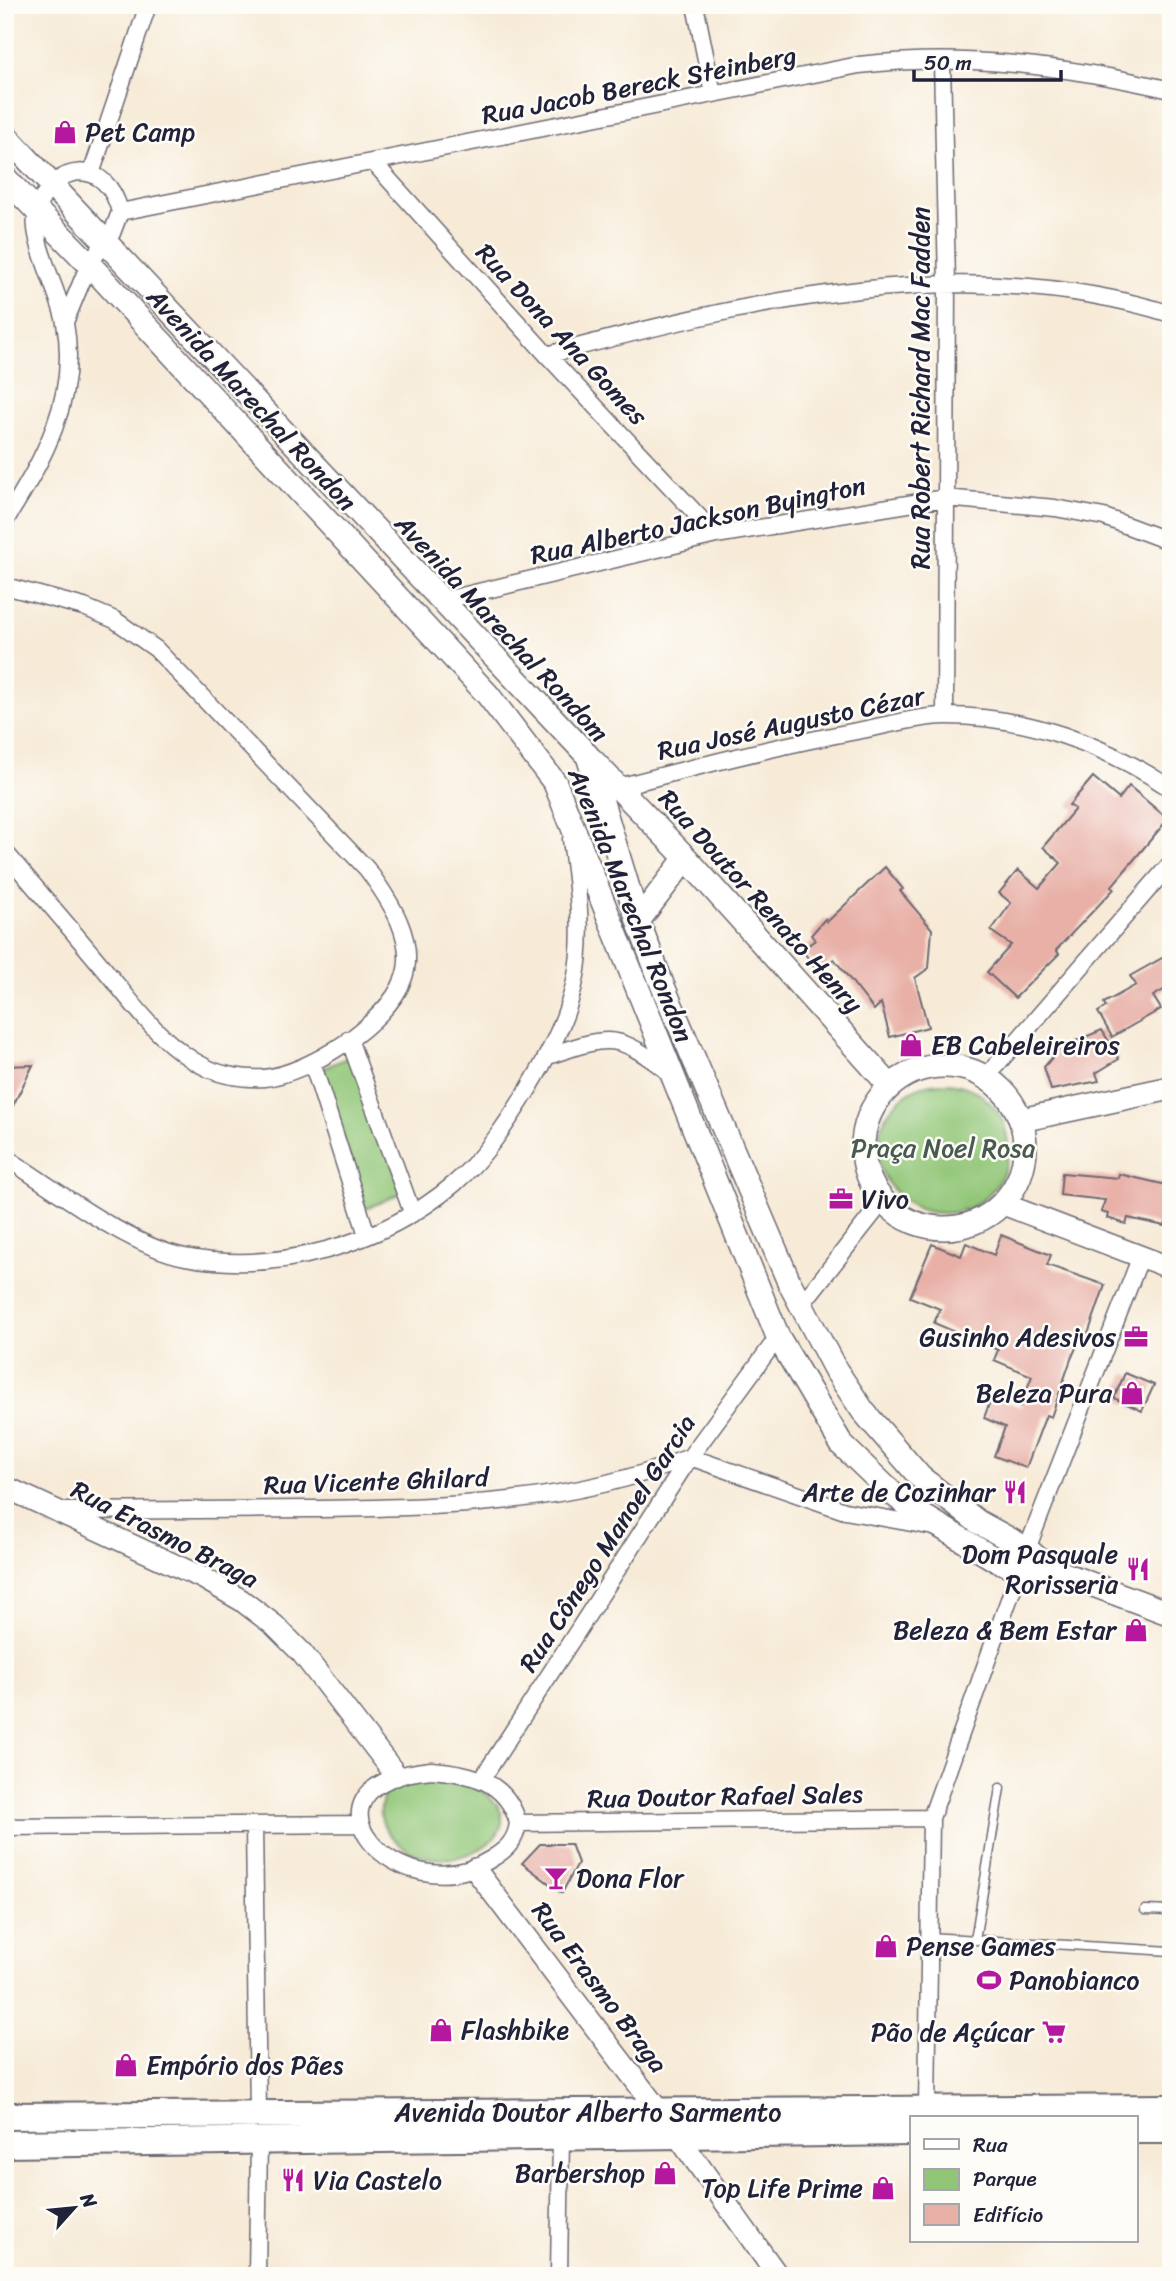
<svg xmlns="http://www.w3.org/2000/svg" width="1176" height="2281" font-family="Sriracha,sans-serif">
  <rect width="100%" height="100%" fill="#fdfcf7"/>
  <filter id="ink" filterUnits="userSpaceOnUse"><feTurbulence type="fractalNoise" baseFrequency=".0143" numOctaves="2"/><feDisplacementMap in="SourceGraphic" scale="14" xChannelSelector="R" yChannelSelector="G"/><feConvolveMatrix kernelMatrix="1 2 1 2 8 2 1 2 1" color-interpolation-filters="sRGB"/></filter>
  <filter id="wash" filterUnits="userSpaceOnUse"><feTurbulence type="fractalNoise" baseFrequency=".00686" numOctaves="4" result="noise"/><feDisplacementMap in="SourceGraphic" scale="28" xChannelSelector="R" yChannelSelector="G"/><feGaussianBlur stdDeviation="1.57" result="paint"/><feColorMatrix in="noise" values="0 0 0 0 0 0 0 0 0 0 0 0 0 0 0 0 0 1.4 0 .05"/><feComposite in="paint" operator="in"/></filter>
  <g filter="url(#wash)">
    <rect width="100%" height="100%" fill="#f7ebd8"/>
    <path fill="#91c677" stroke="#5a7459" stroke-width="2" d="M353 1055 403 1192 366 1209 321 1069Z
      M878 1148a65 65 0 1 1 130 0a65 65 0 1 1-130 0Z
      M449 1778C573 1814 448 1896 394 1839 379 1824 377 1810 386 1791L406 1782Z"/>
    <g id="blocks">
      <path fill="#e8b0a7" d="M1093 777 1119 799 1129 786 1168 819 1111 887 1114 889 1056 950 1059 954 1015 998 987 972 1011 945 991 931 1011 903 999 893 1018 870 1039 888 1061 863 1043 847 1075 809 1069 805Z
        M885 867 903 889 900 891 932 929 929 968 915 978 928 1027 890 1037 881 1003 874 1010 834 959 818 971 802 950 815 940 811 935 825 919 827 922Z
        M1171 953V986L1153 996 1161 1009 1112 1037 1098 1012 1106 1007 1104 1003 1136 985 1130 976Z
        M1102 1030 1119 1059 1096 1073 1099 1081 1051 1090 1044 1067 1061 1047Z
        M33 1065 5 1122V1066Z
        M1062 1173 1118 1178 1119 1174 1171 1186V1207L1165 1226 1128 1218 1126 1224 1107 1218 1108 1214 1101 1212 1105 1200 1060 1195Z
        M1001 1235 1051 1255 1047 1265 1105 1285 1088 1334 1083 1332 1071 1359 1051 1417 1046 1415 1026 1468 994 1456 1005 1427 984 1418 992 1396 1020 1407 1032 1376 994 1360 998 1350 934 1323 940 1309 910 1297 932 1244 961 1256 966 1243 994 1255Z
        M1125 1373 1154 1385 1142 1411 1114 1398Z
        M540 1844H571L578 1863 562 1893 522 1863Z"/>
    </g>
  </g>
  <g filter="url(#ink)">
    <use href="#blocks" fill-opacity="0" stroke="#6d6872" stroke-width="2"/>
    <g fill="none" stroke-linecap="round" stroke-linejoin="round">
      <g stroke="#6d6872" stroke-width="11">
        <path id="service" d="M1145 1910 1171 1911
          M928 1937 1171 1951
          M975 1940 1000 1788"/>
      </g>
      <g stroke="#6d6872" stroke-width="19">
        <path id="minor" d="M695 5 713 94
          M942 61 947 282 945 716
          M374 163 547 355 716 535
          M91 174 148 5
          M120 212 859 65C965 53 1067 66 1171 90
          M547 355C750 301 964 250 1171 314
          M5 521C43 460 79 398 65 323 61 295 28 237 37 210 53 162 107 157 120 212L112 233 89 264 65 322
          M5 586 84 607 115 620 156 649 367 869C389 899 418 941 403 980 387 1023 308 1074 264 1078 246 1079 223 1076 207 1068 163 1047 135 1006 105 970 72 930 38 891 5 852
          M441 601 716 535 945 498 1055 508 1104 517 1171 542
          M618 787C699 766 780 745 862 730 889 725 919 716 946 716 1026 716 1105 744 1171 789
          M349 1039 412 1212
          M548 1056C611 1035 616 1032 670 1073
          M312 1062 367 1235
          M986 1077 1171 863
          M5 1157C55 1189 128 1246 185 1257 277 1275 383 1244 454 1184 485 1157 508 1122 529 1088 549 1055 567 1019 575 981 585 934 577 886 571 839
          M801 1305 883 1201
          M63 1511C147 1510 230 1510 313 1509 444 1507 566 1506 690 1457L845 1511 934 1527
          M431 1770C471 1773 507 1781 518 1823 516 1841 506 1850 491 1859 399 1917 282 1785 431 1770Z
          M482 1779 690 1457 778 1337
          M518 1823 931 1818
          M254 1825 258 2113
          M5 1827 361 1824
          M927 2110 931 1818 1027 1549 1141 1256
          M257 2276 259 2139
          M559 2276 561 2136"/>
      </g>
      <g stroke="#6d6872" stroke-width="24">
        <path id="tertiary" d="M1003 1204 1171 1268
          M5 1487 203 1578 241 1600 274 1625 302 1653 396 1775
          M475 1869 677 2135 778 2276"/>
      </g>
      <g stroke="#6d6872" stroke-width="26">
        <path id="secondary" d="M5 135 588 756 638 921 662 984 789 1282 835 1369 863 1411 920 1477 978 1522 1027 1549 1048 1568
          M5 178 89 264 488 695 555 783 778 1337 842 1445 893 1494 923 1516 996 1560 1020 1569 1048 1568 1171 1614
          M592 760 686 858 890 1086
          M638 921 686 858
          M863 1147a81 81 0 1 1 162 0a81 81 0 1 1-162 0Z
          M1021 1120 1171 1088"/>
      </g>
      <g stroke="#6d6872" stroke-width="30">
        <path id="primary" d="M5 2116 1171 2108
          M1136 2130H1171
          M5 2144 912 2132"/>
      </g>
      <use href="#service" stroke="#fff" stroke-width="8"/>
      <use href="#minor" stroke="#fff" stroke-width="16"/>
      <use href="#tertiary" stroke="#fff" stroke-width="21"/>
      <use href="#secondary" stroke="#fff" stroke-width="23"/>
      <use href="#primary" stroke="#fff" stroke-width="26"/>
    </g>
  </g>
  <defs>
    <g id="shop-bare" transform="scale(1.89)"><path d="M-5-2.5h2.3a2.7 3.5 0 0 1 5.4 0H5L5.5 6h-11ZM-1.5-2.5h3a1.5 2.3 0 0 0-3 0Z" fill="#b5179e" stroke="#fdfcf7" stroke-width="2.5" paint-order="stroke"/></g>
    <g id="office-bare" transform="scale(1.89)"><path d="M-6-3h4V-5.5h4V-3h4V5H-6ZM-1-4.5V-3h2v-1.5ZM-6 0V1H6V0Z" fill="#b5179e" stroke="#fdfcf7" stroke-width="2.5" paint-order="stroke"/></g>
    <g id="restaurant-bare" transform="scale(1.89)"><path d="M-5-6h1v4h1v-4h1v4h1v-4h1v5L-1.5 .5V6h-2V.5L-5-1ZM5-6V6H3V1.5H1.5Q1.5-4 5-6Z" fill="#b5179e" stroke="#fdfcf7" stroke-width="2.5" paint-order="stroke"/></g>
    <g id="bar-bare" transform="scale(1.89)"><path d="M-6-5H6L.8 .8V4.5H3.5V6h-7V4.5H-.8V.8Z" fill="#b5179e" stroke="#fdfcf7" stroke-width="2.5" paint-order="stroke"/></g>
    <g id="stadium-bare" transform="scale(1.89)"><path d="M0-5a6.5 5 0 1 0 0 10a6.5 5 0 1 0 0-10ZM-3.5-1.8h7v3.6h-7Z" fill="#b5179e" stroke="#fdfcf7" stroke-width="2.5" paint-order="stroke"/></g>
    <g id="supermarket-bare" transform="scale(1.89)"><path d="M-6-5.5h2.5l.6 2H6L4.5 2H-2.5L-4.4-4H-6ZM-1.5 3.2a1.3 1.3 0 1 0 .1 0ZM3 3.2a1.3 1.3 0 1 0 .1 0Z" fill="#b5179e" stroke="#fdfcf7" stroke-width="2.5" paint-order="stroke"/></g>
  </defs>
  <g fill-rule="evenodd">
    <use href="#shop-bare" x="65" y="132"/>
    <use href="#shop-bare" x="911" y="1045"/>
    <use href="#office-bare" x="841" y="1199"/>
    <use href="#office-bare" x="1136" y="1337"/>
    <use href="#shop-bare" x="1132" y="1393"/>
    <use href="#restaurant-bare" x="1015" y="1492"/>
    <use href="#restaurant-bare" x="1138" y="1569"/>
    <use href="#shop-bare" x="1136" y="1630"/>
    <use href="#bar-bare" x="556" y="1878"/>
    <use href="#shop-bare" x="886" y="1946"/>
    <use href="#stadium-bare" x="989" y="1980"/>
    <use href="#shop-bare" x="441" y="2030"/>
    <use href="#supermarket-bare" x="1054" y="2032"/>
    <use href="#shop-bare" x="126" y="2065"/>
    <use href="#shop-bare" x="665" y="2173"/>
    <use href="#restaurant-bare" x="293" y="2180"/>
    <use href="#shop-bare" x="883" y="2188"/>
  </g>
  <g text-anchor="middle" stroke-width="5" stroke-linejoin="round" paint-order="stroke">
    <g font-size="26" fill="#22223b" stroke="#fdfcf7">
      <text transform="translate(639 85) rotate(-11)" y="9">Rua Jacob Bereck Steinberg</text>
      <text transform="translate(562 334) rotate(47)" y="9">Rua Dona Ana Gomes</text>
      <text transform="translate(920 388) rotate(-90)" y="9">Rua Robert Richard Mac Fadden</text>
      <text transform="translate(252 399) rotate(47)" y="9">Avenida Marechal Rondon</text>
      <text transform="translate(698 520) rotate(-12)" y="9">Rua Alberto Jackson Byington</text>
      <text transform="translate(502 628) rotate(47)" y="9">Avenida Marechal Rondom</text>
      <text transform="translate(791 723) rotate(-12)" y="9">Rua José Augusto Cézar</text>
      <text transform="translate(761 901) rotate(48)" y="9">Rua Doutor Renato Henry</text>
      <text transform="translate(631 905) rotate(68)" y="9">Avenida Marechal Rondon</text>
      <text transform="translate(376 1481) rotate(-2)" y="9">Rua Vicente Ghilard</text>
      <text transform="translate(165 1534) rotate(27)" y="9">Rua Erasmo Braga</text>
      <text transform="translate(607 1543) rotate(-57)" y="9">Rua Cônego Manoel Garcia</text>
      <text transform="translate(725 1796) rotate(-1)" y="9">Rua Doutor Rafael Sales</text>
      <text transform="translate(600 1987) rotate(53)" y="9">Rua Erasmo Braga</text>
      <text x="588" y="2121">Avenida Doutor Alberto Sarmento</text>
    </g>
    <g font-size="26" fill="#22223b" stroke="#fdfcf7" text-anchor="start">
      <text x="85" y="141">Pet Camp</text>
      <text x="931" y="1054">EB Cabeleireiros</text>
      <text x="861" y="1208">Vivo</text>
      <text x="1116" y="1346" text-anchor="end">Gusinho Adesivos</text>
      <text x="1112" y="1402" text-anchor="end">Beleza Pura</text>
      <text x="995" y="1501" text-anchor="end">Arte de Cozinhar</text>
      <text x="1118" y="1563" text-anchor="end">Dom Pasquale<tspan x="1118" dy="30">Rorisseria</tspan></text>
      <text x="1116" y="1639" text-anchor="end">Beleza &amp; Bem Estar</text>
      <text x="576" y="1887">Dona Flor</text>
      <text x="906" y="1955">Pense Games</text>
      <text x="1009" y="1989">Panobianco</text>
      <text x="461" y="2039">Flashbike</text>
      <text x="1034" y="2041" text-anchor="end">Pão de Açúcar</text>
      <text x="146" y="2074">Empório dos Pães</text>
      <text x="645" y="2182" text-anchor="end">Barbershop</text>
      <text x="313" y="2189">Via Castelo</text>
      <text x="863" y="2197" text-anchor="end">Top Life Prime</text>
    </g>
    <g font-size="26" fill="#495b50" stroke="#fdfcf7">
      <text x="943" y="1157">Praça Noel Rosa</text>
    </g>
  </g>
  <rect width="1176" height="2281" fill="none" stroke="#fdfcf7" stroke-width="28"/>
  <rect x="910" y="2116" width="228" height="126" fill="#fdfcf7" stroke="#a5a5ac" stroke-width="2"/>
  <rect x="924" y="2139" width="35" height="10" fill="#ffffff" stroke="#a5a5ac" stroke-width="2"/>
  <text x="973" y="2152" font-size="21" fill="#22223b">Rua</text>
  <rect x="924" y="2169" width="35" height="21" fill="#91c677" stroke="#a5a5ac" stroke-width="2"/>
  <text x="973" y="2186" font-size="21" fill="#22223b">Parque</text>
  <rect x="924" y="2204" width="35" height="21" fill="#e8b0a7" stroke="#a5a5ac" stroke-width="2"/>
  <text x="973" y="2222" font-size="21" fill="#22223b">Edifício</text>
  <g transform="translate(74 2208) rotate(63)" stroke="#fdfcf7" stroke-width="5" paint-order="stroke">
  <path d="M0-5L12 26L0 18L-12 26Z" fill="#22223b"/>
  <text y="-10" font-size="19" font-weight="bold" text-anchor="middle" fill="#22223b">N</text>
  </g>
  <path d="M914 70v10h147v-10" fill="none" stroke="#22223b" stroke-width="3.5"/>
  <text x="924" y="70" font-size="21" fill="#22223b" stroke="#fdfcf7" stroke-width="5" paint-order="stroke">50 m</text>
</svg>
